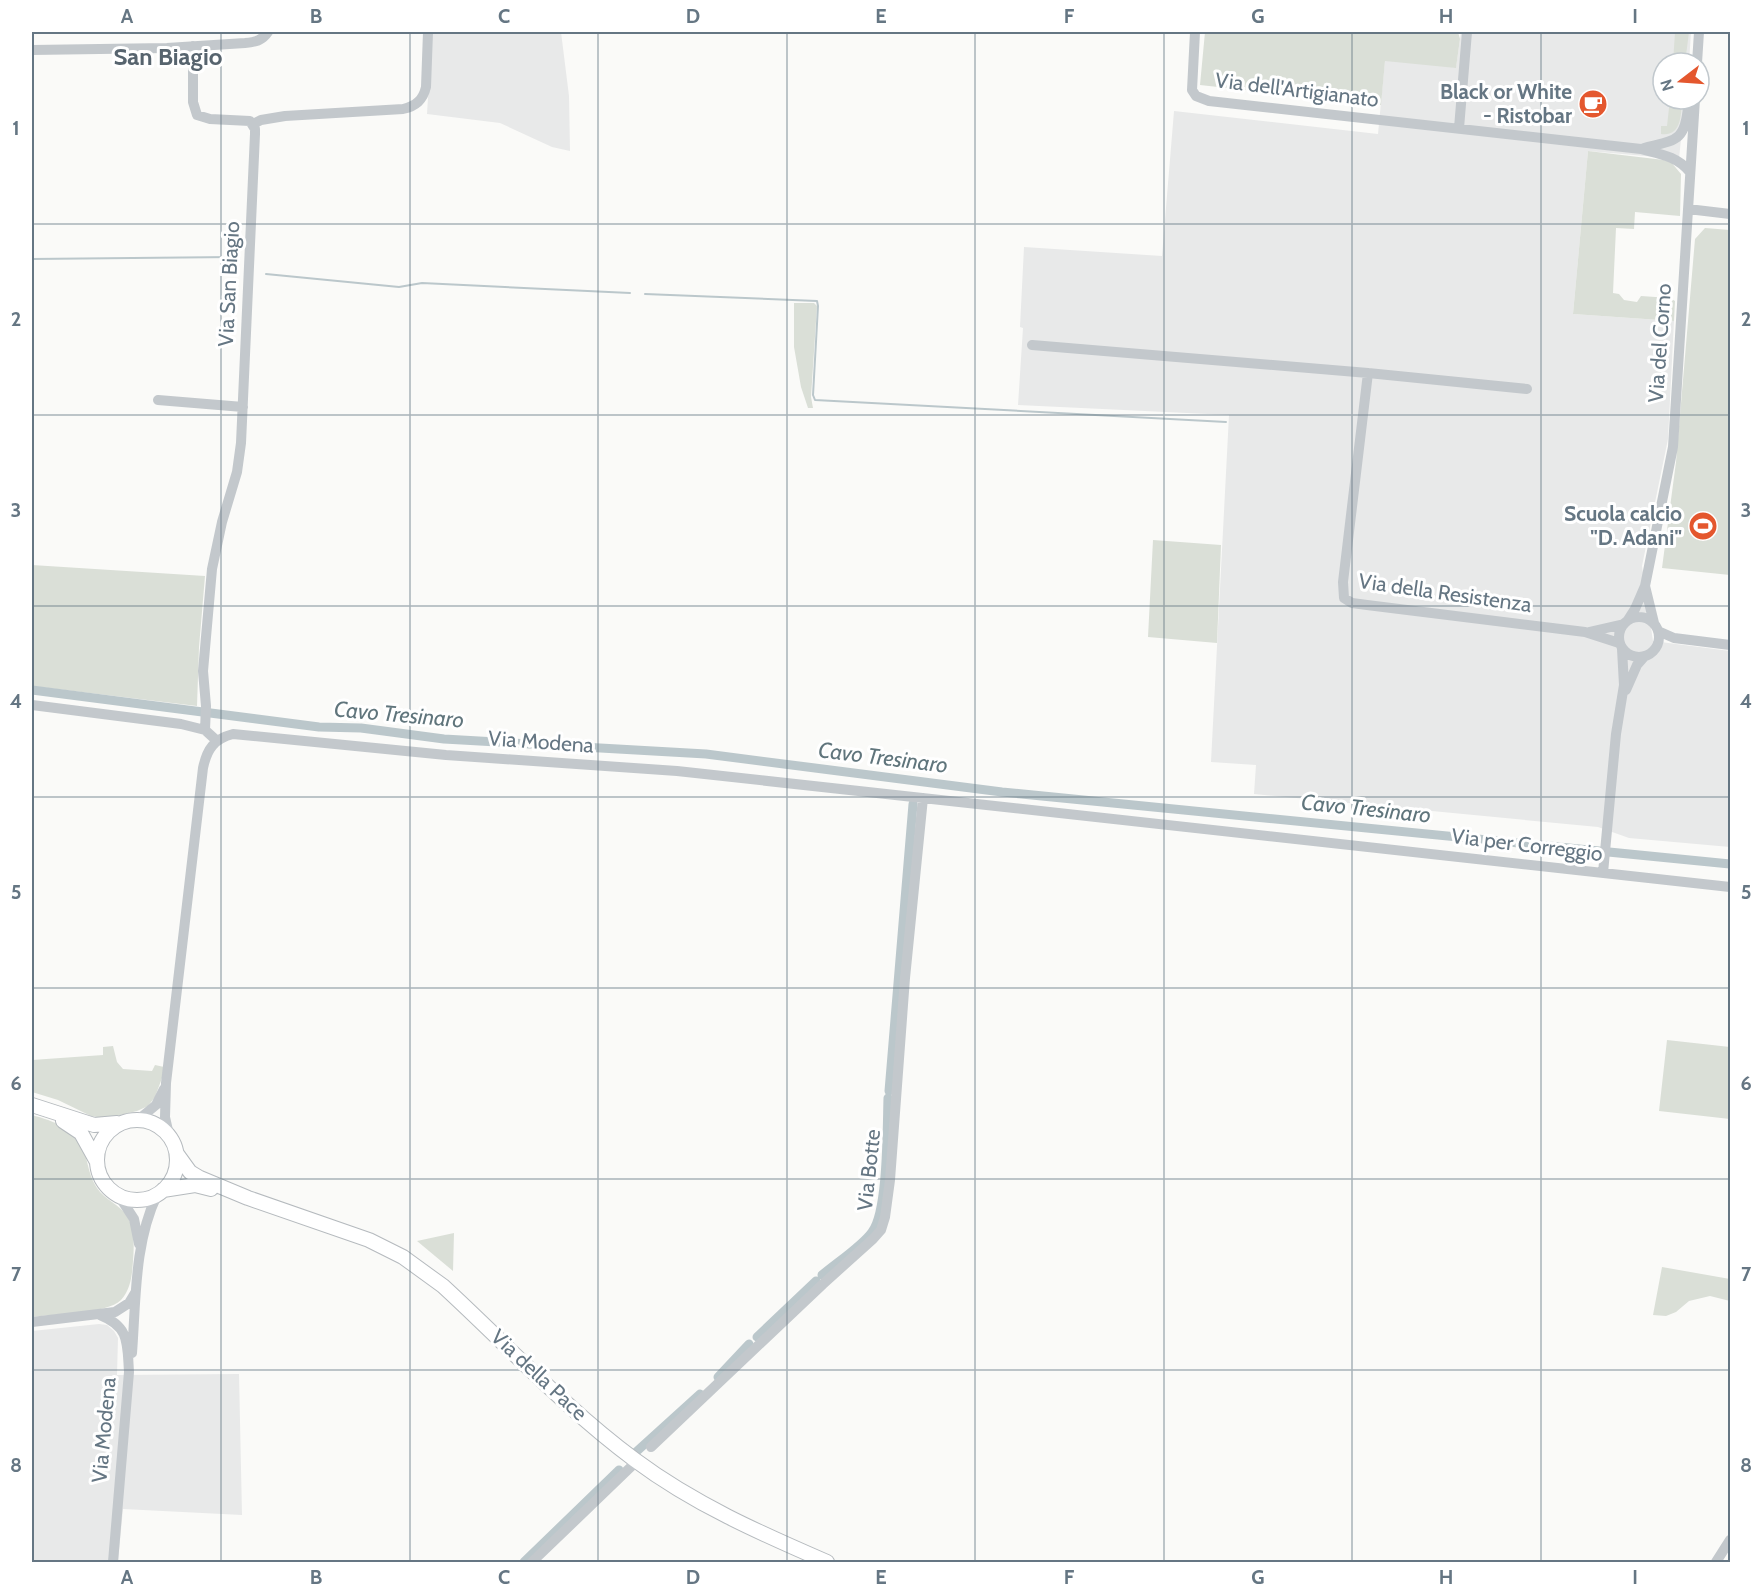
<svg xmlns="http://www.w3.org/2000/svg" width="1762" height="1594" font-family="Cabin,sans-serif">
  <rect width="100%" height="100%" fill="#fafaf8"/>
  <path fill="#e8e9e9" d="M432 32H561L569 96 570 151 552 147 500 123 427 114Z
    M1461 32H1691L1689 63H1663V99H1685L1679 159 1588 151 1573 314 1674 321 1668 439 1642 566 1653 641 1730 651V847L1629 838 1598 827 1254 794 1256 765 1211 762 1229 415 1018 405 1023 328 1020 327 1024 247 1162 256 1174 111 1378 134 1385 60 1456 67Z
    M99 1324 107 1325 114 1331 118 1338 117 1375 239 1374 242 1515 123 1509 118 1562H32V1331Z"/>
  <path fill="#dadfd7" d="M1205 32H1458L1460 39 1456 68 1385 61 1381 105 1200 85Z
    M1675 32H1689L1685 63H1673Z
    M1670 99H1682C1681 114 1682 137 1661 134V126H1667Z
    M1588 151 1664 160 1671 162 1681 174 1680 216 1635 212 1634 229 1616 228 1613 293 1619 294 1624 300 1637 302 1641 296 1670 298 1675 301 1674 321 1573 314Z
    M1705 228 1730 230V575L1662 568 1676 462 1695 239Z
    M794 303H814L817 306 811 397 813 408H808L801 387 794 347Z
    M1153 540 1221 545 1217 643 1148 637Z
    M32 565 205 576 199 647 197 706 32 686Z
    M1667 1040 1730 1047V1119L1659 1111Z
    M113 1046 117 1062 123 1069 152 1071 155 1065 164 1067 162 1078 155 1097 148 1106 137 1111 116 1116 103 1118 91 1116 58 1100 32 1092V1060L103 1055V1047Z
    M32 1115C53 1121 78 1129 85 1153 88 1165 90 1178 97 1188 105 1200 119 1204 127 1216 135 1229 134 1247 133 1261 132 1275 131 1289 121 1300 107 1314 52 1314 32 1317Z
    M454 1233 453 1271 417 1241Z
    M1662 1267 1730 1279V1301L1710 1296 1689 1301 1676 1312 1666 1316 1653 1315Z"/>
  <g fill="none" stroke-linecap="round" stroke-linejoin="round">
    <path stroke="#bbc7cb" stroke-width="2" d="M32 259 233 257
      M266 274 399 287 422 283 630 293
      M645 294 817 301 818 306 813 395 815 400 1226 422"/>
    <path stroke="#bbc7cb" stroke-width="9" d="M32 690 319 727 361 728 444 739 706 754 1002 792 1730 864
      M889 1091 913 804
      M822 1275C836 1263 862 1246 872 1232 888 1211 887 1128 888 1098
      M757 1337 816 1281
      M718 1377 749 1344
      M636 1452 700 1394
      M524 1562 619 1470"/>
    <g stroke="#b5babe" stroke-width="16">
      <path id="major" d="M32 1105 94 1125 117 1123
        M97 1160a40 40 0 1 1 80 0a40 40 0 1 1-80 0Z
        M63 1121 81 1133 96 1160
        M177 1154 190 1172 200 1178 248 1198 369 1240 403 1257 443 1286C506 1344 566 1409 635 1460 694 1504 760 1533 827 1562
        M163 1190 195 1185 211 1189"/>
    </g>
    <path stroke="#c3c8cc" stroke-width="10" d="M1195 32 1192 90 1196 96 1209 101 1641 149C1660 154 1677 156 1690 172
      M193 46V102L197 115 210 119 250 121 255 129V134L241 443 237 472 222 522 212 569 203 671 206 706 205 730
      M32 50 167 48 245 43C255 42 262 41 268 32
      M1697 63 1699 32
      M253 124 261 120 285 116 403 109C416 106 423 100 426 87L428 32
      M1459 128 1467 32
      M1644 148C1675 140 1685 142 1688 107
      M1688 209 1730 214
      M1032 345 1368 373 1527 389
      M1368 373 1343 582 1344 598 1352 603 1367 605 1585 632 1619 643
      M158 400 243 407
      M1645 586 1654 623
      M1619 637a20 20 0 1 1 40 0a20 20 0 1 1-40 0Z
      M1628 620 1635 609 1645 586 1673 447 1695 99
      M1658 631 1674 638 1730 645
      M1589 632 1624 624
      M1626 690 1637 665 1644 657
      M32 705 181 724 205 730 216 740
      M1603 873 1616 734 1624 685 1622 649
      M139 1119 156 1105 164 1089
      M169 1135 165 1117 166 1083 203 768C207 749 214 739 233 734L446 755 677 771 1730 887
      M119 1196 134 1219 139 1244
      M100 1315C130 1327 127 1343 129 1372L113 1562
      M32 1322 115 1312 129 1303 135 1293
      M132 1353C136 1302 134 1243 157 1195
      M651 1447 823 1284 873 1239 881 1230 885 1217 890 1180 905 978 923 798
      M532 1562 637 1461
      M1716 1562 1730 1540"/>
    <use href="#major" stroke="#fff" stroke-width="14"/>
  </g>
  <path fill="none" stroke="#657683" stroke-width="1.5" stroke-opacity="0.55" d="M221 32V1562M410 32V1562M598 32V1562M787 32V1562M975 32V1562M1164 32V1562M1352 32V1562M1541 32V1562M32 224H1730M32 415H1730M32 606H1730M32 797H1730M32 988H1730M32 1179H1730M32 1370H1730"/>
  <defs>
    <g id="cafe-disc" transform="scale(1.5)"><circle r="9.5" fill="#e4572e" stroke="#fff"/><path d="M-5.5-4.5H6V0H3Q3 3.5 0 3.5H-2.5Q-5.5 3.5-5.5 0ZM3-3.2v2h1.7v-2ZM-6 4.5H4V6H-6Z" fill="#fff"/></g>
    <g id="stadium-disc" transform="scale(1.5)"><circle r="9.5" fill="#e4572e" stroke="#fff"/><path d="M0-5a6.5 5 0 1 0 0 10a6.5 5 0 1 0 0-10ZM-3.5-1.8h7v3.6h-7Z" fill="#fff"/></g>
  </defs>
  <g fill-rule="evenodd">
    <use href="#cafe-disc" x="1593" y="104"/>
    <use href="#stadium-disc" x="1703" y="526"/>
  </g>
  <g text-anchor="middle" stroke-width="6" stroke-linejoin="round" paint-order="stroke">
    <g font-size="21" fill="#657683" stroke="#fff">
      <text transform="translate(1297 90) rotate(7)" y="7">Via dell'Artigianato</text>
      <text transform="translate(229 284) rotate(-87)" y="7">Via San Biagio</text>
      <text transform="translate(1660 343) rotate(-86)" y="7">Via del Corno</text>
      <text transform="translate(1445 593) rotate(8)" y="7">Via della Resistenza</text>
      <text transform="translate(541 742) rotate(4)" y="7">Via Modena</text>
      <text transform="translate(1527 845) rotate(7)" y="7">Via per Correggio</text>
      <text transform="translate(869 1170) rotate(-84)" y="7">Via Botte</text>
      <text transform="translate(539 1375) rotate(43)" y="7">Via della Pace</text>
      <text transform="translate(104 1430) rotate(-85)" y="7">Via Modena</text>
    </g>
    <g font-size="21" font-weight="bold" fill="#657683" stroke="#fff" text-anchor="end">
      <text x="1572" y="99">Black or White<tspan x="1572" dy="24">- Ristobar</tspan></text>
      <text x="1682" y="521">Scuola calcio<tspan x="1682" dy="24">"D. Adani"</tspan></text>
    </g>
    <g font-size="22" font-style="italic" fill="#60757c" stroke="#fff">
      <text transform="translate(399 714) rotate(5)" y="8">Cavo Tresinaro</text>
      <text transform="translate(883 757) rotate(7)" y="8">Cavo Tresinaro</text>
      <text transform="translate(1366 808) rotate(6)" y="8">Cavo Tresinaro</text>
    </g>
    <g font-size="24" font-weight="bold" fill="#57646e" stroke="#fff">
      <text x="168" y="65">San Biagio</text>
    </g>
  </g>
  <rect width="1762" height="1594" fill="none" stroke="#ffffff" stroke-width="66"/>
  <g transform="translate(1681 81) rotate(253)"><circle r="28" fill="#ffffff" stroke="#c1c8cd" stroke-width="1.5"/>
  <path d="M0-4.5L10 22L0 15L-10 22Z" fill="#e4572e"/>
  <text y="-9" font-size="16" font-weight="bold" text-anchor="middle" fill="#657683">N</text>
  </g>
  <rect x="33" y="33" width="1696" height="1528" fill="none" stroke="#657683" stroke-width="2"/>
  <g font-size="20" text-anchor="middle" font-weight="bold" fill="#657683">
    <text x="127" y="23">A</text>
    <text x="316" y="23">B</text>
    <text x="504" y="23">C</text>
    <text x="693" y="23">D</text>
    <text x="881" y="23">E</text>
    <text x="1069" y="23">F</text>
    <text x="1258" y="23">G</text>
    <text x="1446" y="23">H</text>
    <text x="1635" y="23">I</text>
    <text x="16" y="135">1</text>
    <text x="1746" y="135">1</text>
    <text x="16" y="326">2</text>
    <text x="1746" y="326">2</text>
    <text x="16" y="517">3</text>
    <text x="1746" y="517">3</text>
    <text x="16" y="708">4</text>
    <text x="1746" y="708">4</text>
    <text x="16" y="899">5</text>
    <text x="1746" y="899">5</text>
    <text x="16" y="1090">6</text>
    <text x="1746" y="1090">6</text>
    <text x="16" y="1281">7</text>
    <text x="1746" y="1281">7</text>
    <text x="16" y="1472">8</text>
    <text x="1746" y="1472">8</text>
    <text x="127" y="1584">A</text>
    <text x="316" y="1584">B</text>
    <text x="504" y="1584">C</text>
    <text x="693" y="1584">D</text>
    <text x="881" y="1584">E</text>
    <text x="1069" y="1584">F</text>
    <text x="1258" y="1584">G</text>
    <text x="1446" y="1584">H</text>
    <text x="1635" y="1584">I</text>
  </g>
</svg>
